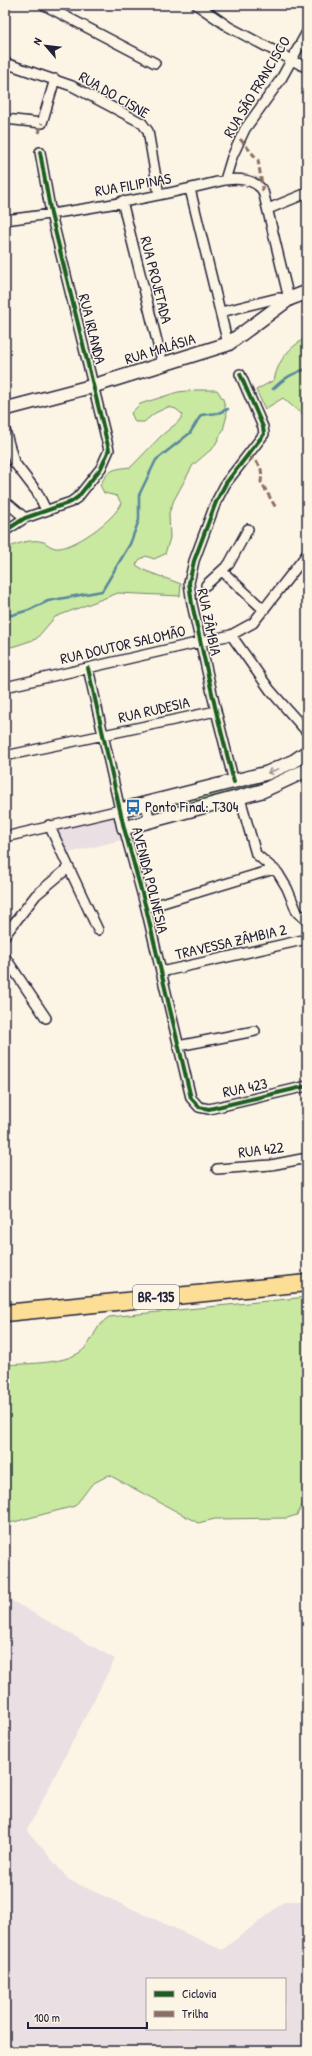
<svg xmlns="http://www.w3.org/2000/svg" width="312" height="2056" font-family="'Patrick Hand',sans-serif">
  <rect width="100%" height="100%" fill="#fcf5e5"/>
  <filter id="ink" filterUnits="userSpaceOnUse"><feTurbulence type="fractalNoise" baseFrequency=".025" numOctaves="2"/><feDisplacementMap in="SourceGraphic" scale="8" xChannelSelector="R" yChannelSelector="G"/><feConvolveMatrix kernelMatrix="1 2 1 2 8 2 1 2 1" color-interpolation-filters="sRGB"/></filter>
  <g filter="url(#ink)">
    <path fill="#eadfe2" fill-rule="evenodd" d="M115 814 121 840 65 854 57 827Z
      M5 1597 115 1659 27 1830 69 1880 222 1950 285 1901H307V2051H5ZM147 1979H285V2029H147Z"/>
    <path fill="#c9e8a0" stroke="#76856e" d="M307 337V416L299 412 283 398 265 409 256 390 274 380C279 358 289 348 307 337Z
      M196 390H217L223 399 227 415 223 430 214 447 193 465 174 500 169 513 170 538 165 554 154 559 146 556 139 560 136 565 146 571 181 584 180 596 118 593 55 617 36 639 15 646 5 648V549C16 544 31 538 44 542 47 544 51 547 55 548 71 551 116 519 121 503L117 496 104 493 100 485C109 469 113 469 131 467L161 436 178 422 183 415 176 409 168 407 155 413 144 422H135L131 413 140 404 178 392Z
      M307 757V765L277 781 168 814 166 804Z
      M307 1297V1496L297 1515 287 1518 215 1519 198 1523 109 1475 92 1484 75 1506 10 1523 5 1526V1365C28 1363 69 1365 85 1348 95 1337 95 1326 109 1317Z"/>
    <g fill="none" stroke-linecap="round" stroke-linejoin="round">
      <path stroke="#59889c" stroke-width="2.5" d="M273 389C283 379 293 372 307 369
        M5 617 29 610 48 601 102 591 130 544 139 520V495L156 460 190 433 201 415 218 413 228 409"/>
      <g stroke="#22223b" stroke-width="12">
        <path id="street" d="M44 5 155 63
          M197 5 229 27 307 68
          M5 63 72 86 142 123 148 131 159 195
          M5 119 42 123 55 79
          M225 180 232 157 245 129 281 79 307 32
          M190 189 228 344
          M122 201 163 365
          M268 209 307 193
          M5 220C79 211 153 198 225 180 238 178 255 179 263 191L289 299 278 298 221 312
          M5 430 14 462 37 492 46 510
          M5 501 25 518
          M5 531 25 518 71 502 78 497 101 468 109 450 51 214 40 152
          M222 571 264 610
          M206 585 229 564 248 529
          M231 635 270 690 307 732
          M5 687 231 635 253 623 307 554
          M5 756 216 711
          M234 782 216 711 192 604 189 583 194 561 216 502 226 483 264 434 263 427 240 374
          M240 798 256 854 278 873 287 888 297 912 307 921
          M146 804 150 822
          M49 825 98 930
          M124 828 146 908 191 1098 199 1107 209 1109 307 1086
          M5 837 120 810 88 668
          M146 908 274 869
          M5 935 36 895 68 868
          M5 957 46 1018
          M161 972 307 939
          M178 1046 255 1031
          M217 1169 271 1165 307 1158"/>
      </g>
      <g stroke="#22223b" stroke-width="16">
        <path id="secondary" d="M5 409 93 386 228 344 289 299 307 292
          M307 752 294 761 267 773 120 810 124 828 262 791 307 770"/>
      </g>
      <g stroke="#22223b" stroke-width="19">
        <path id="highway" d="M5 1313 307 1283"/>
      </g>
      <use href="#street" stroke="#fcf5e5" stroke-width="9"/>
      <use href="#secondary" stroke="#fcf5e5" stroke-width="13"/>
      <use href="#highway" stroke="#fcde96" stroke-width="16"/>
      <path stroke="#8d6e63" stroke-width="3" stroke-dasharray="6 3" stroke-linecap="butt" d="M39 133 42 123
        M240 139 258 160 263 191
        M248 456C260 465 263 466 261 482L276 508"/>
      <g stroke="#fcf5e5" stroke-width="6">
        <path id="cycleway" d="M5 531 25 518 71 502 78 497 101 468 109 450 51 214 40 152
          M88 668 124 828 146 908 191 1098 199 1107 209 1109 307 1086
          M234 782 216 711 192 604 189 583 194 561 216 502 226 483 264 434 263 427 240 374"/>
      </g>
      <use href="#cycleway" stroke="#1b5e20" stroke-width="4"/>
    </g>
    <defs><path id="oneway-shaft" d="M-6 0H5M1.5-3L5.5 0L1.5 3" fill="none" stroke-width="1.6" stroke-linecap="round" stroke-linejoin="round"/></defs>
    <use stroke="#9a9698" href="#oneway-shaft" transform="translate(273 771) rotate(159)"/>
  </g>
  <defs>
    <g id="bus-bare" transform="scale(1.2)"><path d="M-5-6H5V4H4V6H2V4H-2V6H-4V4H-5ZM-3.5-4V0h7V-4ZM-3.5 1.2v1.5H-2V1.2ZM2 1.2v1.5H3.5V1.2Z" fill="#1f6fb2" stroke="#fcf5e5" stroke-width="2.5" paint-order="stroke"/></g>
  </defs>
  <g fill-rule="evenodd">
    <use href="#bus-bare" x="133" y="807"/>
  </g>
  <g text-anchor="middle" stroke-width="3" stroke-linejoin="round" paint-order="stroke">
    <rect fill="#fcf5e5" stroke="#63616e" stroke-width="1" x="133" y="1285" width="46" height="24" rx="3"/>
    <g font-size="14" font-weight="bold" fill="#22223b">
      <text x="156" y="1302">BR-135</text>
    </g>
    <g font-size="15" fill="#22223b" stroke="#fcf5e5">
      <text transform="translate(257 87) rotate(-59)" y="5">RUA SÃO FRANCISCO</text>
      <text transform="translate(114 95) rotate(30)" y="5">RUA DO CISNE</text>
      <text transform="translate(133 185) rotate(-10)" y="5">RUA FILIPINAS</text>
      <text transform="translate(156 280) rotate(76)" y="5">RUA PROJETADA</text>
      <text transform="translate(92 329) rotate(76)" y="5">RUA IRLANDA</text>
      <text transform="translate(160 349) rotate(-17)" y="5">RUA MALÁSIA</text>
      <text transform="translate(209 622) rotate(78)" y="5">RUA ZÂMBIA</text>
      <text transform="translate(123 645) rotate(-13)" y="5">RUA DOUTOR SALOMÃO</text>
      <text transform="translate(154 710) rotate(-13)" y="5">RUA RUDESIA</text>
      <text transform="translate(150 880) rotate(76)" y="5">AVENIDA POLINESIA</text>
      <text transform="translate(231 942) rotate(-13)" y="5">TRAVESSA ZÂMBIA 2</text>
      <text transform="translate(245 1088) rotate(-12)" y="5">RUA 423</text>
      <text transform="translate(261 1150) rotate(-7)" y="5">RUA 422</text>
    </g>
    <g font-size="15" fill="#22223b" stroke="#fcf5e5" text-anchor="start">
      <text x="145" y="812">Ponto Final: T304</text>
    </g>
  </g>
  <rect width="312" height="2056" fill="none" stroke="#fcf5e5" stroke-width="20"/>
  <rect x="10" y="10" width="292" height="2036" fill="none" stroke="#22223b" stroke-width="1.5" filter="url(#ink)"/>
  <rect x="146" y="1978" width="140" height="52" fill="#fcf5e5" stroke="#a5a1a1"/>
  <rect x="154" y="1991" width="20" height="6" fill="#1b5e20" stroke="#a5a1a1"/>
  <text x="182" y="1998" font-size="12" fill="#22223b">Ciclovia</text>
  <rect x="154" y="2011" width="20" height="6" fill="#8d6e63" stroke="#a5a1a1"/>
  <text x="182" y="2018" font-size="12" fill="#22223b">Trilha</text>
  <g transform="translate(46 46) rotate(298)" stroke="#fcf5e5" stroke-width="3" paint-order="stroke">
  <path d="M0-3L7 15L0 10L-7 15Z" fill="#22223b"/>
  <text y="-6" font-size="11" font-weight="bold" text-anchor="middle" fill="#22223b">N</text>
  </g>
  <path d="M28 2022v6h119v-6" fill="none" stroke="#22223b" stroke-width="2"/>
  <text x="34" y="2022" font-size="12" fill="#22223b" stroke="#fcf5e5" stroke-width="3" paint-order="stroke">100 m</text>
</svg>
